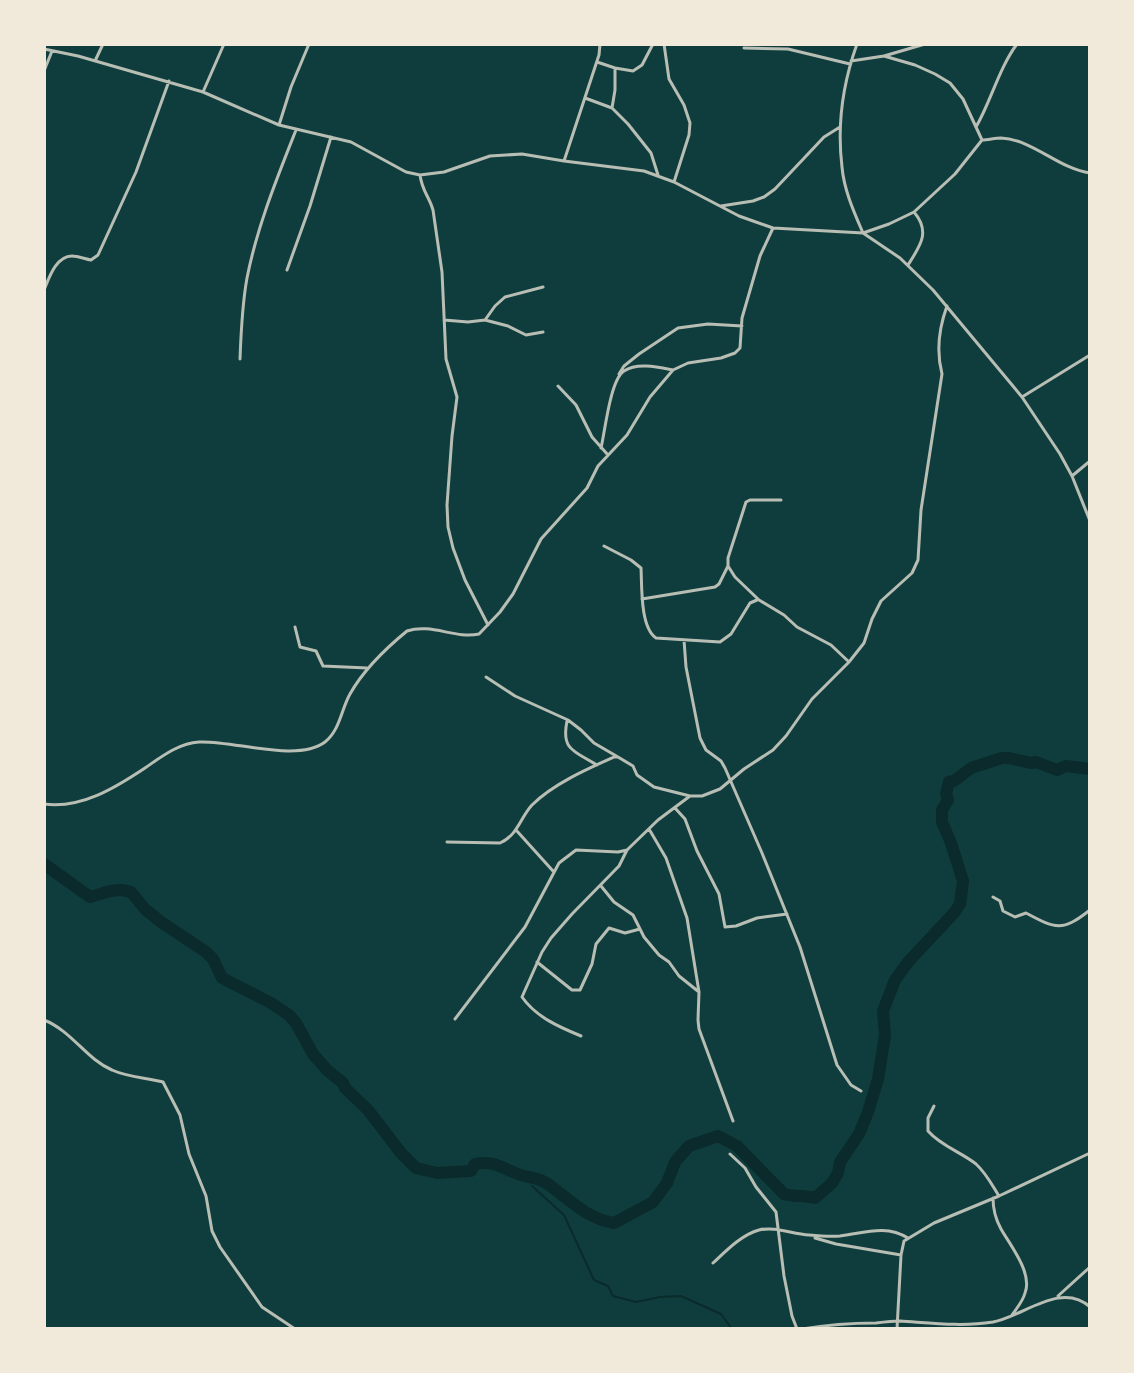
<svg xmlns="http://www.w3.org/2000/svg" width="1134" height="1373" font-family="Montserrat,sans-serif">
  <rect width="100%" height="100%" fill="#0f3d3e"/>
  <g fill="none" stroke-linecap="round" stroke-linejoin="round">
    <path stroke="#0a2a2b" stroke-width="2" d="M532 1186 564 1215 594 1280 608 1286 613 1296 636 1302 660 1297 681 1296 721 1314 732 1329"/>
    <path stroke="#0a2a2b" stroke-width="12" d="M44 864 90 897 110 891 121 890 131 892 145 909 161 922 206 952 213 959 222 978 271 1003 289 1015 296 1023 313 1054 327 1070 343 1083 345 1088 368 1110 401 1153 416 1168 437 1173 471 1171 475 1164C493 1160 502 1168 518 1174 528 1178 538 1177 548 1184 570 1200 586 1218 614 1223L653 1202 667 1183 675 1162 689 1146 718 1136 737 1146 784 1194C794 1197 804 1195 815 1198L832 1183 838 1173 840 1162 859 1134 868 1112 878 1079 885 1035 883 1011 895 980 908 962 954 913 960 904 963 881 951 843 942 822V810L948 800 946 794 949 782 954 781 971 768 1002 758H1009L1031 763 1036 762 1057 770 1066 766 1090 769"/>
    <path stroke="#b8beb3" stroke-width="3" d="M664 44 669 79 684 105 690 123 689 135 674 182
      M857 44C843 83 837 126 842 167 844 190 854 212 863 233L889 224 914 212 955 174 982 140C988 140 995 138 1001 138 1032 139 1059 169 1090 173
      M744 48 788 49 850 64
      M44 49 78 56 203 92 279 125 351 142 406 172 420 175 444 172 490 156 522 154 564 161 644 171 674 182 739 216 773 228 863 233 900 258 933 290 1022 397 1060 454 1072 476 1090 521
      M884 56 925 44
      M95 61 103 44
      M851 61 884 56 915 65 935 74 950 83 963 99 982 140
      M597 62 615 68 633 71 642 65 653 44
      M44 71 52 51
      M203 92 224 44
      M585 98 612 108 628 124 651 153 658 175
      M612 108 615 90V68
      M279 125 291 87 309 44
      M976 127C991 101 999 68 1017 44
      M564 161 599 55 600 44
      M420 175C422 191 429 196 433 210L442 272 446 359 457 397 452 436 447 505 448 527 453 548 465 580 488 625
      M721 206 753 201 764 197 775 189 824 137 840 127
      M908 265C920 246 931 232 914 212
      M287 270 310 206 331 137
      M44 290C49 278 56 256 72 256 78 256 85 259 91 260L98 255 136 172 169 81
      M444 320 468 322 485 320 495 306 505 297 543 287
      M485 320 508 326 526 335 543 332
      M240 359C241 332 242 305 247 278 257 227 277 178 296 130
      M619 374 624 366 639 354 678 328 708 324 742 326
      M558 386 576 405 592 437 608 455
      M1022 397 1090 355
      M601 448C605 432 610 380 624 371 637 362 658 367 673 370
      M1072 476 1090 461
      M781 500H750L746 502 728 558V566L735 577 759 600 784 615 797 627 831 645 849 662
      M604 546 631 560 641 568C642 586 640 627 656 638L720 642 731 634 750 603 757 600
      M642 599 715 587 719 584 728 566
      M295 627 300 647 316 651 323 666 367 668
      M684 640 686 667 700 738 706 750 721 761 725 768 762 853 800 947 837 1065 851 1085 861 1091
      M486 677 515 696 568 720 581 730 594 743 618 757
      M567 721C561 750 574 751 597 765
      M44 804C81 809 115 788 145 768 161 757 179 743 199 742 233 740 297 763 325 742 340 730 341 710 350 694 364 669 385 649 407 631 431 623 455 639 479 634L500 612 513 594 541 539 587 488 598 466 627 435 650 397 673 370 688 363 721 358 735 353 740 348 742 318 760 256 773 228
      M675 808 685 819 697 851 719 894 725 927 736 926 757 918 787 914
      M649 829 666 858 687 918 699 992 698 1020 699 1029 733 1121
      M516 830 553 871
      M447 842 500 843C518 835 520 818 532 805 553 784 587 769 614 757H618L633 766 637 775 654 787 690 796H702L720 789 744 769 773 750 786 736 812 699 849 662 864 643 872 619 881 601 912 573 918 560 921 510 942 374C936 351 939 328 947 306
      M601 886 614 902 633 915 644 937 659 955 669 962 679 976 699 992
      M993 897 1000 901 1003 911 1015 917 1026 913C1056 929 1062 932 1090 910
      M537 962 572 990H580L592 964 596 944 609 928 625 933 640 929
      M455 1019 525 927 559 863 576 850 618 852 627 850
      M44 1020C72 1031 86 1059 112 1070 127 1077 147 1078 163 1082L180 1115 189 1154 206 1196 212 1231 220 1247 262 1307 295 1329
      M581 1036C559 1027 536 1017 522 997L542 952 551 938 572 914 619 866 627 850 658 820 690 796
      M934 1106 928 1118V1131C941 1146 961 1152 976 1164 986 1173 992 1185 999 1196
      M730 1154 745 1168 756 1187 776 1212 784 1276 792 1316 797 1329
      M993 1198C993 1209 996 1220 1001 1229 1010 1245 1033 1273 1025 1293 1023 1301 1017 1308 1012 1315
      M815 1238 836 1244 901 1255
      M713 1263C726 1251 741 1235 759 1230 775 1226 792 1234 809 1235 819 1236 830 1237 840 1236 864 1233 886 1224 908 1238
      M1058 1296 1090 1267
      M802 1329C826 1325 851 1323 876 1323 884 1322 892 1321 900 1321 931 1323 962 1327 993 1322 1024 1316 1061 1281 1090 1307
      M897 1329 901 1255 904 1241 934 1223 999 1196 1090 1153"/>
  </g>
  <rect width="1134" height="1373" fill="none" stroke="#f1e9da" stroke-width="92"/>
</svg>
